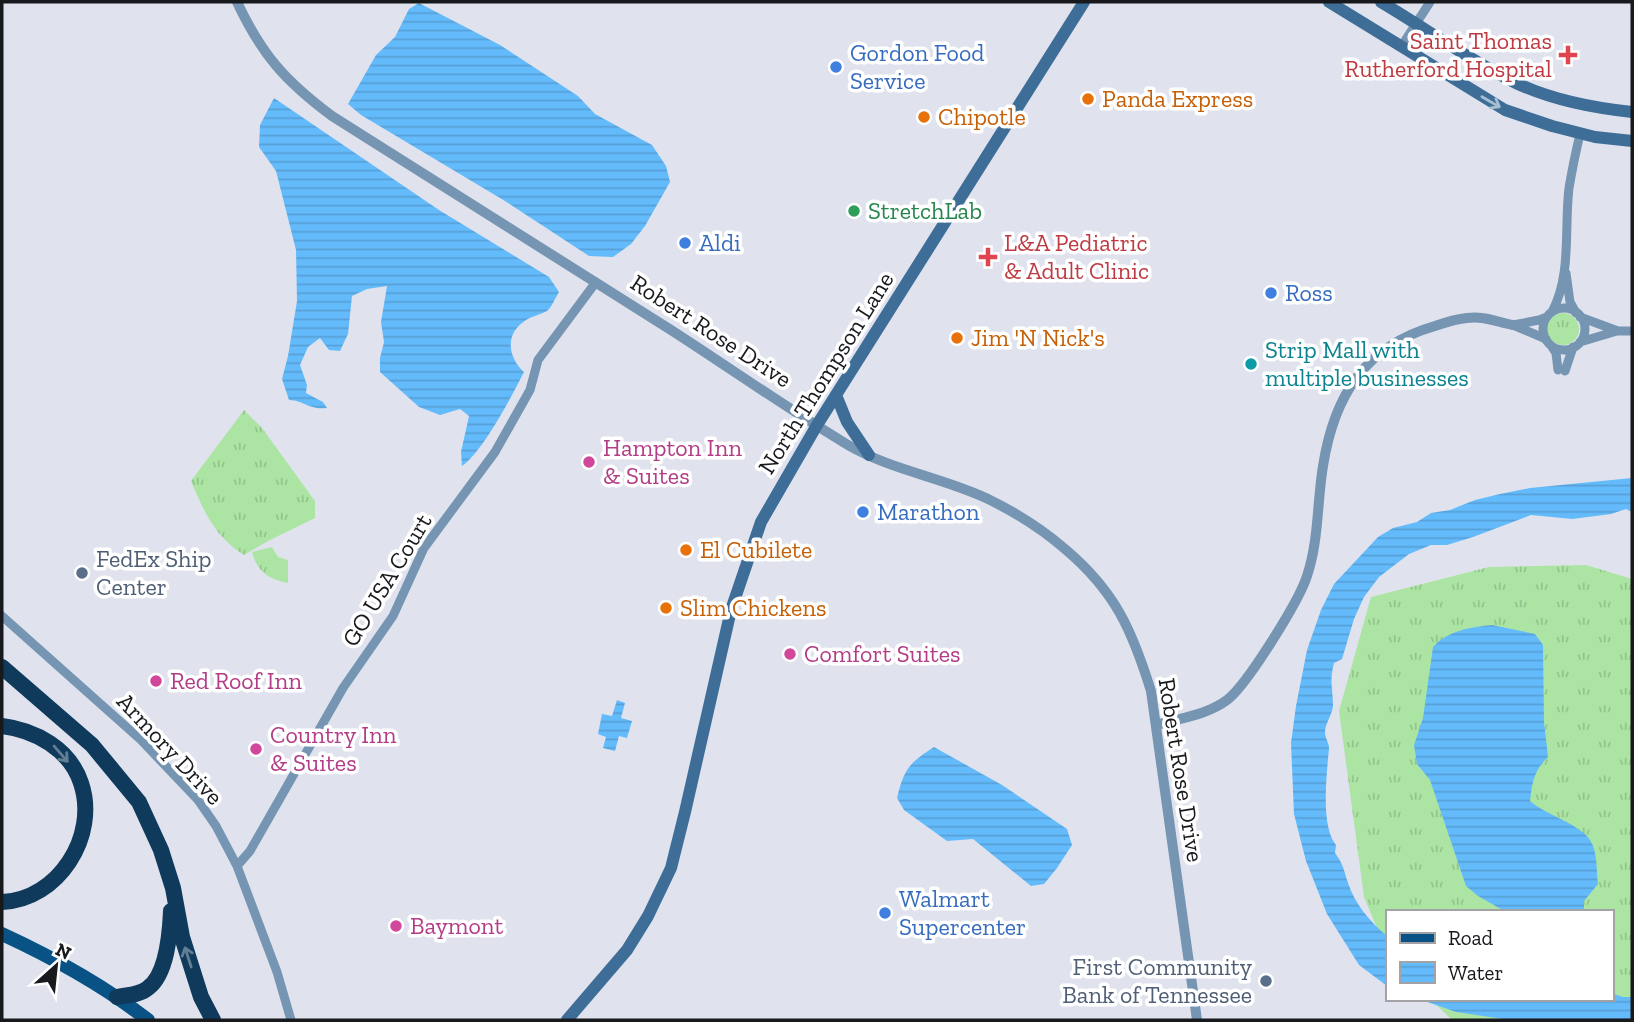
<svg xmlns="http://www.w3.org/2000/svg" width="1634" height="1022" font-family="'Zilla Slab',serif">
  <defs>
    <pattern id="grass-tufts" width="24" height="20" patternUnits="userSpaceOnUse" patternTransform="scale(1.75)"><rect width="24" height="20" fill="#ace5a3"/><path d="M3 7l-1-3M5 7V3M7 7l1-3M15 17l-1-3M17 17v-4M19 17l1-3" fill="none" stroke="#93c48c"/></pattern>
    <pattern id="water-rules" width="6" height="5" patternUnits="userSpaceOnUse" patternTransform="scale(1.75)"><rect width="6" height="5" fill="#64bbfb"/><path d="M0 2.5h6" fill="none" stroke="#56a0d7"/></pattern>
  </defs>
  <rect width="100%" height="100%" fill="#e0e3ee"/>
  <path fill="url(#grass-tufts)" d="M1547 329a16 16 0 1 1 32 0a16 16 0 1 1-32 0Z
    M244 410 262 428 315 501V518L270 540 244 555C215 537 204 512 191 481Z
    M272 547 278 557 288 560V583C269 579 257 572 252 552Z
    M1586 565 1632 579V1020H1452L1430 999H1611V912H1387V952L1364 897 1339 711 1371 597 1489 567Z"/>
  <path fill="url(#water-rules)" d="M419 3 500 45 578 96 595 114 652 145 666 166 670 182 645 226 631 244 613 257 589 256 505 201 361 115 348 104 376 55 395 37 409 9Z
    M274 98 439 210 549 277 559 292C555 298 552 307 547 311 540 315 532 316 526 320 504 334 508 357 524 372 512 396 482 453 462 466L461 452 469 416 460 409 440 415 419 407 380 372V358L384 342 381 322 387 286 367 289 352 296 348 334 340 351 329 350 320 338 308 347 300 365 307 385 306 393 323 402 327 408C308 410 306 401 289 400L282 379 288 356 297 301 296 250 276 171 259 147 260 125Z
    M1632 478V512L1626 509 1611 514 1572 519 1531 515 1473 537 1447 545H1431L1409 554 1379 577 1364 597 1354 619 1342 659 1334 663C1329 683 1333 687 1333 706 1332 715 1325 724 1325 732 1325 738 1329 743 1329 748 1327 773 1320 825 1336 845L1335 853C1343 863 1344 871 1348 883 1355 904 1370 922 1387 936V986L1359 965 1327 914 1306 861 1294 814 1291 743 1296 706 1307 650 1321 610 1334 584 1378 537 1393 528 1417 522 1431 513 1450 510 1475 500 1500 494 1530 488Z
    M1492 625 1535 634 1543 645 1544 722 1548 757C1534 770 1532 783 1530 801 1546 815 1580 824 1590 840 1598 852 1596 870 1598 884L1584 901V912H1506L1478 896 1466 886 1430 780 1417 764 1414 745 1423 718 1433 647C1447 631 1471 627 1492 625Z
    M617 700 625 703 621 718 632 721 627 738 619 736 615 751 603 748 606 737 598 734 602 714 612 716Z
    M934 747 1002 785 1067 829 1072 845 1057 868 1044 884 1031 886 973 839 947 841 904 810 897 798C904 769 909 763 934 747Z
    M1611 993 1623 997H1632V1020H1510L1456 1012 1419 999H1611Z"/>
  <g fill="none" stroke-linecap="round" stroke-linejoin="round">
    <path stroke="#7595b2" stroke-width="9" d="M1401 47 1430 2
      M1566 273 1570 302 1576 313
      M1543 329a21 21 0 1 1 42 0a21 21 0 1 1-42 0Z
      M1552 312C1572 274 1564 229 1569 188 1572 170 1576 151 1580 134
      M1580 317 1618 331H1632
      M1513 325 1546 339
      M1513 325 1539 320 1547 317
      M1580 342 1617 331
      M1552 347 1556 353 1558 370
      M1565 371 1573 347
      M2 616 141 740 198 800 216 826 237 866 277 972 291 1020
      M237 866 250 851 343 688 393 616 424 548 495 452 530 390 538 360 596 282"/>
    <path stroke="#7595b2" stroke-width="10" d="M237 2C262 55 285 81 332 116 445 187 558 258 671 330 730 368 788 409 848 445 891 470 941 477 986 498 1013 511 1042 529 1065 549 1115 591 1132 630 1151 691L1197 1020
      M1157 725C1180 718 1207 715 1227 700 1247 685 1299 601 1307 576 1319 540 1317 502 1323 466 1334 396 1365 346 1435 326 1450 321 1466 316 1482 318 1492 319 1502 323 1513 325"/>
    <path stroke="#3e6e98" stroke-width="12" d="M1329 2 1505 110 1552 126 1595 137 1632 141
      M1381 2C1425 28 1469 60 1516 83 1552 100 1593 108 1632 112
      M836 395 847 422 869 455
      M567 1020 627 950 648 916 671 868 685 812 731 610 761 522 817 425 1084 2"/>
    <path stroke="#085285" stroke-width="14" d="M2 934C54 958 103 985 148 1020"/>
    <path stroke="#0f3a5c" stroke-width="16" d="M2 667 92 745 139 802 161 850 173 888 182 937 201 997 213 1020
      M2 726C35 730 70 749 81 783 99 836 58 900 2 902
      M117 997C127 995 140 995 148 988 167 974 170 933 171 911"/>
  </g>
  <defs><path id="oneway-shaft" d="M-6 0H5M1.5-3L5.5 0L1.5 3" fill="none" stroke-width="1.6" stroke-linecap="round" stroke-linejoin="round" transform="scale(1.75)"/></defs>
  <use stroke="#a8bed1" href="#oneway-shaft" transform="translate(1491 102) rotate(30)"/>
  <g stroke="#637f95">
    <use href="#oneway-shaft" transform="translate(61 754) rotate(49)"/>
    <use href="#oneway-shaft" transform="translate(188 957) rotate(-108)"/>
  </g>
  <g fill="#e0444e" stroke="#fff" stroke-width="2.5">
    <path d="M1564.5 44.5h7v7h7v7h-7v7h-7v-7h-7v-7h7z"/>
    <path d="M984.5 246.5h7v7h7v7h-7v7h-7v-7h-7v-7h7z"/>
  </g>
  <g fill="#3f7fe0" stroke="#fff" stroke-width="2.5">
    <circle cx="836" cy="67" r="7"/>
    <circle cx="685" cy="243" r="7"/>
    <circle cx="1271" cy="293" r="7"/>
    <circle cx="863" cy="512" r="7"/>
    <circle cx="885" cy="913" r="7"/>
  </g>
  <g fill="#e8710a" stroke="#fff" stroke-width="2.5">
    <circle cx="1088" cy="99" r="7"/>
    <circle cx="924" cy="117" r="7"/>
    <circle cx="957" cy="338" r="7"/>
    <circle cx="686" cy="550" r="7"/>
    <circle cx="666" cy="608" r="7"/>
  </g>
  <circle fill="#2e9e5b" stroke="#fff" stroke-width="2.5" cx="854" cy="211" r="7"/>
  <circle fill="#0f9aa8" stroke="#fff" stroke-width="2.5" cx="1251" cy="364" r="7"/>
  <g fill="#d1479c" stroke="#fff" stroke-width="2.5">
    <circle cx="589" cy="462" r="7"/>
    <circle cx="790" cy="654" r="7"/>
    <circle cx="156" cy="681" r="7"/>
    <circle cx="256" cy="749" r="7"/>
    <circle cx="396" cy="926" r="7"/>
  </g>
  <g fill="#5c6f8a" stroke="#fff" stroke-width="2.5">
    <circle cx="82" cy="573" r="7"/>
    <circle cx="1266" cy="981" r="7"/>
  </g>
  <g text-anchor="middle" stroke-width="7" stroke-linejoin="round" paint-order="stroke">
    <g font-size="24" fill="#be3a42" stroke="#fff" text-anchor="end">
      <text x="1552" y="49">Saint Thomas<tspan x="1552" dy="28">Rutherford Hospital</tspan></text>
      <text x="1004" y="251" text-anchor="start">L&amp;A Pediatric<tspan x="1004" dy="28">&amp; Adult Clinic</tspan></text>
    </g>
    <g font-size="24" fill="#366cbe" stroke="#fff" text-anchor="start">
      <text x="850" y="61">Gordon Food<tspan x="850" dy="28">Service</tspan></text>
      <text x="699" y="251">Aldi</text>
      <text x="1285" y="301">Ross</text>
      <text x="877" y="520">Marathon</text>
      <text x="899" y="907">Walmart<tspan x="899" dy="28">Supercenter</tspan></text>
    </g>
    <g font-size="24" fill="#c56008" stroke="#fff" text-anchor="start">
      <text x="1102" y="107">Panda Express</text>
      <text x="938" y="125">Chipotle</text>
      <text x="971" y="346">Jim 'N Nick's</text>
      <text x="700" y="558">El Cubilete</text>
      <text x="680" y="616">Slim Chickens</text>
    </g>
    <g font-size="24" fill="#27864d" stroke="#fff" text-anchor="start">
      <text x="868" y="219">StretchLab</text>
    </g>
    <g font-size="24" fill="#18191d" stroke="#fff">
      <text transform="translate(711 331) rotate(33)" y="8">Robert Rose Drive</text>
      <text transform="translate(826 373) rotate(-58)" y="8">North Thompson Lane</text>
      <text transform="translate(387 580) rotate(-59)" y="8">GO USA Court</text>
      <text transform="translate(170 749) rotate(47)" y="8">Armory Drive</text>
      <text transform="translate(1181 770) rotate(81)" y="8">Robert Rose Drive</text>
    </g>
    <g font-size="24" fill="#0d838f" stroke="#fff" text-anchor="start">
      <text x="1265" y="358">Strip Mall with<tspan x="1265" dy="28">multiple businesses</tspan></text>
    </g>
    <g font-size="24" fill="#b23c85" stroke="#fff" text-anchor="start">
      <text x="603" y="456">Hampton Inn<tspan x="603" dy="28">&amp; Suites</tspan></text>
      <text x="804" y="662">Comfort Suites</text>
      <text x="170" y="689">Red Roof Inn</text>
      <text x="270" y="743">Country Inn<tspan x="270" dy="28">&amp; Suites</tspan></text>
      <text x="410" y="934">Baymont</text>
    </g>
    <g font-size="24" fill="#4e5e75" stroke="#fff" text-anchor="start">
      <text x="96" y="567">FedEx Ship<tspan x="96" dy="28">Center</tspan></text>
      <text x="1252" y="975" text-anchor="end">First Community<tspan x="1252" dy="28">Bank of Tennessee</tspan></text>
    </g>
  </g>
  <rect width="1634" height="1022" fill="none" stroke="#18191d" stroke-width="7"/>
  <rect x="1386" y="910" width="228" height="91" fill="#ffffff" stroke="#a3a3a5" stroke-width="2"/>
  <rect x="1400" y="933" width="35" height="10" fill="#085285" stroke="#a3a3a5" stroke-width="2"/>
  <text x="1448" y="945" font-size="21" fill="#18191d">Road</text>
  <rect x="1400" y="962" width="35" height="21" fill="url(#water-rules)" stroke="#a3a3a5" stroke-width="2"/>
  <text x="1448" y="980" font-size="21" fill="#18191d">Water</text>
  <g transform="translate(56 966) rotate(27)" stroke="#ffffff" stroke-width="5" paint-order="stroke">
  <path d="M0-5L12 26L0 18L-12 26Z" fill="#18191d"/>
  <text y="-10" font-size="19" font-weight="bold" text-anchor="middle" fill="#18191d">N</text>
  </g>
</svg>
